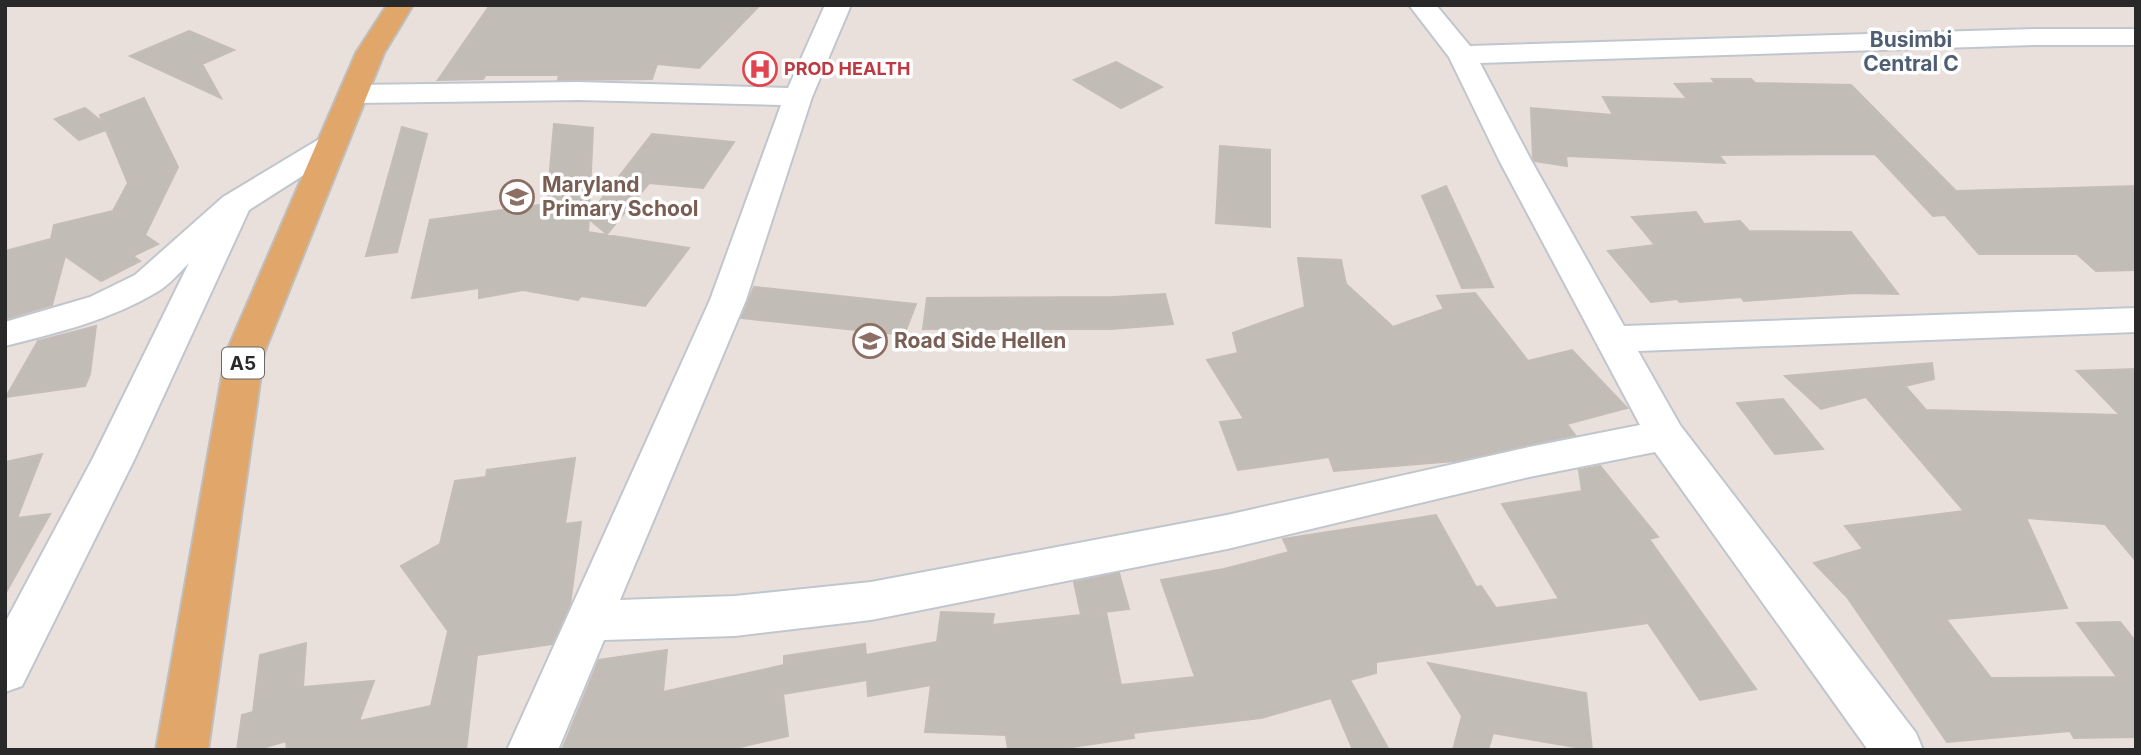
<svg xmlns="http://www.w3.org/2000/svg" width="2141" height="755" font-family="Inter,sans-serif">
  <rect width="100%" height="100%" fill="#e9e0dc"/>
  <path fill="#c2bcb7" stroke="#c4bcb6" stroke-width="2" d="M490 5H760L699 68 657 64 652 79 558 80 559 75H486L483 79 438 80Z
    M189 31 234 50 202 64 221 98 130 56Z
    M1116 62 1162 87 1121 108 1074 80Z
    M1712 79H1751L1755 83 1851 85 1956 191 2136 186V270L2096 271 2077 254H1979L1945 215 1933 216 1875 154 1719 155 1725 163 1566 156 1567 166 1535 161 1533 158 1531 108 1613 115 1603 97 1687 99 1675 84 1715 83Z
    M144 98 178 167 145 235 158 244 133 256 140 261 101 281 65 256 52 305 5 319V251L51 239 54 225 113 211 128 183 106 130 79 140 55 119 85 108 102 122 100 115Z
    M554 124 593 128 589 215 652 134 734 142 703 188 649 183 607 234 589 219 588 232 689 248 645 306 581 296 578 300 523 290 479 298V288L412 298 430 220 547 204Z
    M402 127 427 134 397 252 366 256Z
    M1220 146 1270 150V227L1216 223Z
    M1446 186 1493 287 1462 288 1422 196Z
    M1696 212 1704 224 1740 221 1749 231 1851 232 1898 294 1855 293 1744 301 1741 297 1680 302 1677 299 1651 302 1608 251 1655 245 1632 217Z
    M1298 258 1341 260 1346 284 1393 327 1444 309 1437 296 1475 293 1528 361 1572 350 1627 408 1567 424 1575 435 1455 461 1334 471 1329 457 1238 470 1220 422 1244 419 1207 360 1238 353 1233 333 1305 307Z
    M754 287 916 304 904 335 741 318Z
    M1165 294 1173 324 1111 329H923L927 298 1113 297Z
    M96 326 90 374 85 386 6 397 38 341Z
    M1932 363 1934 379 1905 386 1926 410 2120 415 2077 371 2136 369V561L2105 524 2026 518 2067 608 1946 619 1991 678 2117 677 2077 623 2120 622 2136 642V737L2074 738 2070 731 1947 742 1847 597 1814 563 1863 549 1845 526 1964 511 1866 397 1821 409 1785 376Z
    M1783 399 1823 449 1775 454 1737 403Z
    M42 454 17 518 50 514 5 594V462Z
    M575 458 565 524 581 522 570 605 552 644 477 655 466 750H287L286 741 256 750H237L242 715 253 712 260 655 306 643 303 687 374 681 359 721 431 706 448 631 401 566 440 544 455 481 486 477 487 470Z
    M1600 466 1658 537 1649 539 1756 689 1700 700 1648 623 1376 662V673L1350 680 1389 750H1353L1331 698 1261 718 1133 733 1134 738 1052 750H1008L1006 735 925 732 931 685 868 696 867 680 783 694 788 736 727 750H562L599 660 667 650 663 692 784 665V656L865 644 866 655 937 642 941 612 994 614 992 625 1081 615 1074 582 1119 573 1129 609 1097 613 1106 612 1121 685 1195 677 1161 580 1224 569 1289 552 1283 539 1436 515 1476 587 1481 586 1496 608 1559 599 1502 504 1582 491 1579 470Z
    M1428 663 1586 693 1592 750 1493 733 1488 750H1453L1462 716Z"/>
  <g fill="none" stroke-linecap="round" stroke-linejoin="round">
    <g stroke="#c0c6ce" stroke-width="4">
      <path id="minor" d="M825 5H851L812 97 746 300 620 600 735 596 871 582 1227 515 1529 447 1640 425 1499 160 1449 57 1409 5H1436L1470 46 2034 29H2136V45H2034L1480 63 1531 160 1624 326 2136 308V332L1638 351 1680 425 1916 733 1923 750H1868L1655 452 1529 477 1227 549 871 620 735 636 604 640 558 750H507L710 300 781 105 578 100 354 103 344 100 340 94 344 88 354 85 578 82 788 88Z
        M332 135 343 138 347 144 343 150 249 210 135 458 22 686 5 692V623L93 458 189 263C179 273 169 285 157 292 110 320 57 333 5 346V322L90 297 135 275 223 197 321 138Z"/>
    </g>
    <g stroke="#bfbfbf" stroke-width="4">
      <path id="primary" d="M387 5H413L384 53 264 353 208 750H156L226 353 356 53Z"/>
    </g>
    <use href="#minor" fill="#fff" fill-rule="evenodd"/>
    <use href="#primary" fill="#e1a76a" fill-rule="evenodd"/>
  </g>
  <defs>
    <g id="hospital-ring" transform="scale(1.75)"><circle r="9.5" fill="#fff" stroke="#e0444e" stroke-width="1.5"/><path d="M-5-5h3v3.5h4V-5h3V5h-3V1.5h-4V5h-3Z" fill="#e0444e"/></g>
    <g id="school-ring" transform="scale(1.75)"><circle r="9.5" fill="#fff" stroke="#8d6e63" stroke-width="1.5"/><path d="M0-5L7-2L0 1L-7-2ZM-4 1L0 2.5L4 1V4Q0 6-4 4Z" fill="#8d6e63"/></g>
  </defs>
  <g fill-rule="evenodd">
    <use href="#hospital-ring" x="760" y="69"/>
    <use href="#school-ring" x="517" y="197"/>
    <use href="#school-ring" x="870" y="341"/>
  </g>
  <g text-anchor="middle" stroke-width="7" stroke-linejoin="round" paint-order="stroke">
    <g font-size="18" font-weight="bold" fill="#be3a42" stroke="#fff" text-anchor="start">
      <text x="784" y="75">PROD HEALTH</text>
    </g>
    <rect fill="#fff" stroke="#696969" stroke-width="2" x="222" y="347.5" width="42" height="31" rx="5"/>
    <g font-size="19" font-weight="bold" fill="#292929">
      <text x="243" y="370">A5</text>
    </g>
    <g font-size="21" font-weight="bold" fill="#4e5f74" stroke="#fff">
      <text x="1911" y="47">Busimbi<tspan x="1911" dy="24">Central C</tspan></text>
    </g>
    <g font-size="21" font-weight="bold" fill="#785e54" stroke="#fff" text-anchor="start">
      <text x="542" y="192">Maryland<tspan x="542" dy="24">Primary School</tspan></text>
      <text x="894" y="348">Road Side Hellen</text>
    </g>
  </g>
  <rect width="2141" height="755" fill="none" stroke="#292929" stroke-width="14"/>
</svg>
